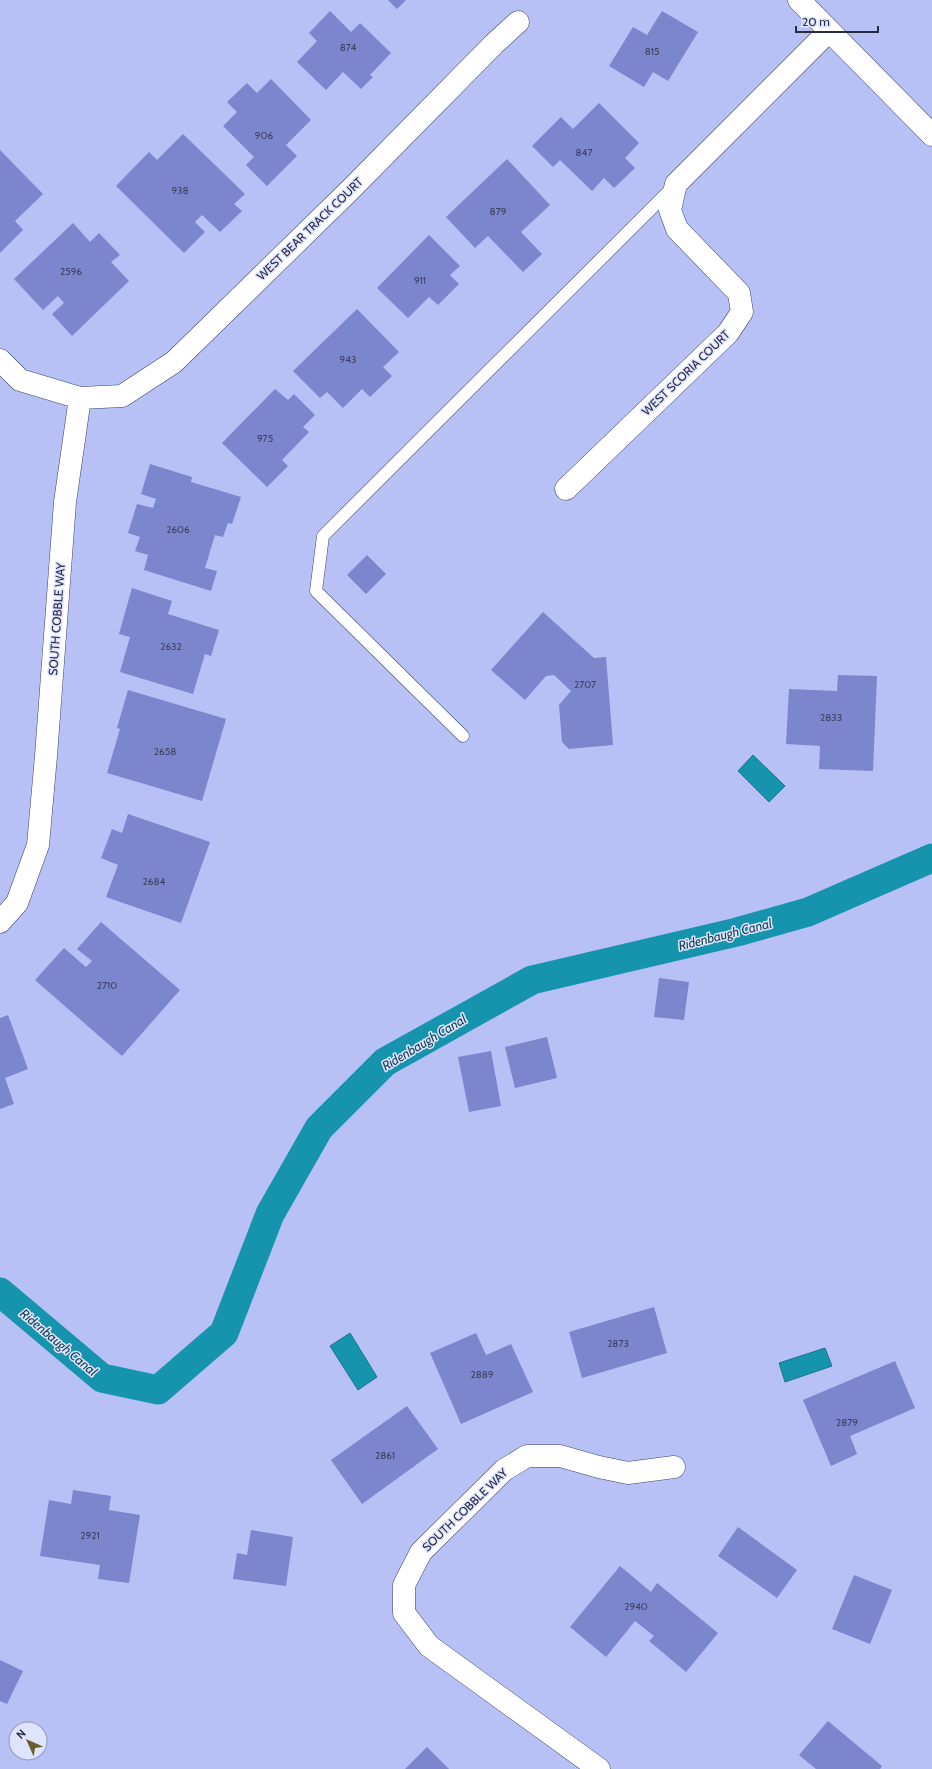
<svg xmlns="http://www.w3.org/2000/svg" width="932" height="1769" font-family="Cabin,sans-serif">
  <rect width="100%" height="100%" fill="#b7c1f5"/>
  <path fill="#1694ad" stroke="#1b758c" d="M753 755 785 786 769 802 738 771Z
    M350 1333 377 1377 358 1390 330 1346Z
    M825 1348 832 1366 785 1382 779 1363Z"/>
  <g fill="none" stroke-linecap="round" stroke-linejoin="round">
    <path stroke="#1694ad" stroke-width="29" d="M0 1292 102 1378 158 1390 224 1333 270 1214 319 1128 385 1062 532 980 737 932 808 912 932 858"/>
  </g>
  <path fill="#7b86cc" d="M388 0H406L397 9Z
    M330 11 351 32 360 23 391 53 370 75 373 77 361 89 343 72 326 90 297 62 317 41 309 33Z
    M662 11 698 32 668 81 653 72 644 87 609 66 633 27 647 35Z
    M271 79 311 120 286 145 297 156 267 186 246 165 254 157 223 126 237 112 227 102 247 83 257 93Z
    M599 103 639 143 625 158 635 168 614 188 604 178 592 191 560 160 553 167 532 146 561 117 573 129Z
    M183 134 245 194 234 204 242 211 220 232 202 215 195 222 205 232 184 253 116 186 149 152 157 160Z
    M0 150 43 194 15 221 23 230 0 253Z
    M507 159 550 205 521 232 542 254 523 272 488 236 475 248 446 217Z
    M73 223 90 242 99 233 120 255 111 262 129 281 72 336 52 314 64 303 58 296 43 310 14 279Z
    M429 235 460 266 450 275 459 284 438 305 429 297 408 318 377 288Z
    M357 309 399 352 383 367 392 376 370 397 362 389 343 408 327 392 320 398 293 371Z
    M275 389 288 400 294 394 315 415 303 427 309 432 282 460 288 466 267 487 222 443Z
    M150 464 192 477 191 482 241 497 232 524 228 523 223 537 215 535 205 568 217 571 211 591 144 570 148 555 135 551 140 537 128 533 137 504 153 508 156 499 141 494Z
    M367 555 386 574 366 594 347 575Z
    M132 588 172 601 168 614 219 630 211 656 205 654 193 694 120 672 130 637 119 634Z
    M543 612 594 658 606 657 613 745 569 749 562 742 559 705 571 691 554 675 546 676 525 700 491 670Z
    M838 675 877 676 873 771 819 769 820 746 786 744 789 689 837 691Z
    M128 690 226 719 202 801 107 773 120 729 117 728Z
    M128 814 210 842 181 923 106 897 118 865 101 858 112 829 122 833Z
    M101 922 180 990 122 1056 35 980 64 948 86 967 92 961 77 949Z
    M659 978 689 982 684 1020 654 1017Z
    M8 1015 28 1069 5 1078 14 1104 0 1109V1018Z
    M547 1037 557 1078 515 1088 505 1047Z
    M491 1051 501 1106 469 1112 458 1057Z
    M654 1307 667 1353 582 1378 569 1332Z
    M476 1333 486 1355 511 1344 533 1392 461 1424 430 1353Z
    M895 1361 915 1408 850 1436 857 1454 831 1466 803 1400Z
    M407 1406 438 1449 362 1504 331 1460Z
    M73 1490 111 1496 109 1510 140 1515 129 1583 98 1579 100 1565 40 1556 49 1500 71 1504Z
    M738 1527 797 1570 777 1598 718 1556Z
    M251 1530 293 1537 286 1586 233 1579 237 1553 247 1555Z
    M620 1566 651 1592 657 1583 718 1633 686 1672 649 1641 654 1636 635 1621 606 1657 570 1627Z
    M854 1575 892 1590 870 1644 832 1629Z
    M0 1660 23 1671 7 1704 0 1701Z
    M828 1721 882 1766 880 1769H816L799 1755Z
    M427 1747 449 1769H405Z"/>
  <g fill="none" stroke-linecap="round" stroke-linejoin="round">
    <g stroke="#3c426e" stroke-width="13">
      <path id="lane" d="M463 736 316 591 323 536 672 188"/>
    </g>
    <g stroke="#3c426e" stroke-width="23">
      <path id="street" d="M0 360 20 380 80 398 122 396 174 362 351 189 494 44 518 22
        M566 489 728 333 742 312 739 293 677 229 670 210 676 184 829 31
        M0 922 17 903 38 845 46 756 65 502 80 398
        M599 1769 429 1646 404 1613V1585L421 1552 504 1470 527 1456H560L599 1467 628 1473 674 1467"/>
    </g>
    <g stroke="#3c426e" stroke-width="23">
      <path id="secondary" d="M799 0 932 135"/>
    </g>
    <use href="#lane" stroke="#fff" stroke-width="12"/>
    <use href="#street" stroke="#fff" stroke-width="22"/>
    <use href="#secondary" stroke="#fff" stroke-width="22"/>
  </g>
  <g text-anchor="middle" stroke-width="3" stroke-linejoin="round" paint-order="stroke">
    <g font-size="10" fill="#3d4263">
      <text x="348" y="51">874</text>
      <text x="652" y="55">815</text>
      <text x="264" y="139">906</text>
      <text x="584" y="156">847</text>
      <text x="180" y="194">938</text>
      <text x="498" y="215">879</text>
      <text x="71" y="275">2596</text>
      <text x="420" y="284">911</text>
      <text x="348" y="363">943</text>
      <text x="265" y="442">975</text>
      <text x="178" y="533">2606</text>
      <text x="171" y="650">2632</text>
      <text x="585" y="688">2707</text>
      <text x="831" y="721">2833</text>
      <text x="165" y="755">2658</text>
      <text x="154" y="885">2684</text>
      <text x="107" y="989">2710</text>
      <text x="618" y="1347">2873</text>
      <text x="482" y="1378">2889</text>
      <text x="847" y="1426">2879</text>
      <text x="385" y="1459">2861</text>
      <text x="90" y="1539">2921</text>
      <text x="636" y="1610">2940</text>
    </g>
    <g font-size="12" fill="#282c40" stroke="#dee3ff">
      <text transform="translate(310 229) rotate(-44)" y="4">WEST BEAR TRACK COURT</text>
      <text transform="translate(686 373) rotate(-44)" y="4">WEST SCORIA COURT</text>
      <text transform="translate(57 619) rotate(-86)" y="4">SOUTH COBBLE WAY</text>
      <text transform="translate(465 1510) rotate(-44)" y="4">SOUTH COBBLE WAY</text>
    </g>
    <g font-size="13" font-style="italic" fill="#12434f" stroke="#dee3ff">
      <text transform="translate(725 934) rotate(-14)" y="5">Ridenbaugh Canal</text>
      <text transform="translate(424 1042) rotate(-31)" y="5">Ridenbaugh Canal</text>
      <text transform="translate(59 1342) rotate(40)" y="5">Ridenbaugh Canal</text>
    </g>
  </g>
  <g transform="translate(28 1741) rotate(315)"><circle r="19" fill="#dee3ff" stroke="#959ab3"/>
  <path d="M0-3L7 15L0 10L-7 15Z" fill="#6a5e2b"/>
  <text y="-6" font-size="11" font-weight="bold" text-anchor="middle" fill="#282c40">N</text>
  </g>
  <path d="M796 26v6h82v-6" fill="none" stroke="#282c40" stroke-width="2"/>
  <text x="802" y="26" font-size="12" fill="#282c40" stroke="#dee3ff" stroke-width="3" paint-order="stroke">20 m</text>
</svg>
